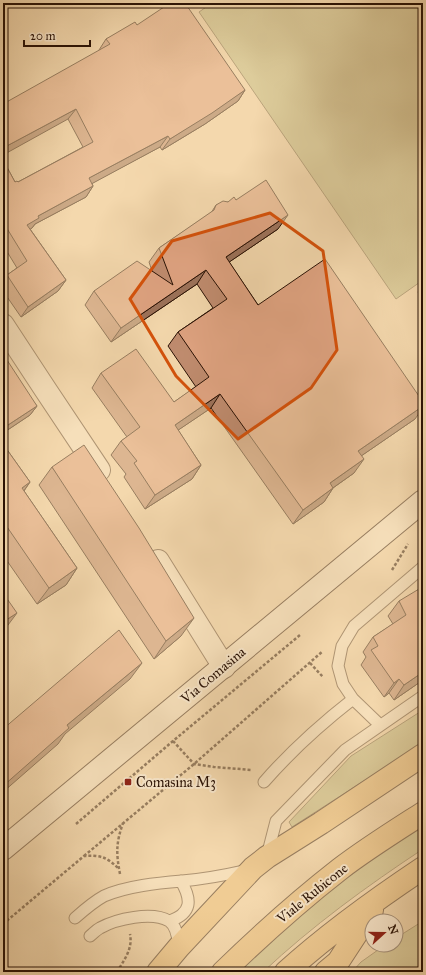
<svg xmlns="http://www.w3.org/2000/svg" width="426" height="975" font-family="'IM FELL Great Primer',serif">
  <rect width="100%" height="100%" fill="#f4d8ad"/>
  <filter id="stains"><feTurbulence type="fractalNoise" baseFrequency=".005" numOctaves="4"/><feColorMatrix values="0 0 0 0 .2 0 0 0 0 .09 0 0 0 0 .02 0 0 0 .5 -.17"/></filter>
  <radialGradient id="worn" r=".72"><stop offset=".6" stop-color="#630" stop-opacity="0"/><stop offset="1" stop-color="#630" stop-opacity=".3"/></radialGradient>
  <path fill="#c2bc85" stroke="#766644" d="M212 3H423V280L396 299 199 12Z
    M423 710V743L292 827 289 822 351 756Z
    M423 823V849C367 886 312 926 263 972H237L306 909 358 867Z
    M423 921V960L414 972H352L361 962 385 945H396V938Z"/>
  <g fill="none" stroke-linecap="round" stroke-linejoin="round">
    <g stroke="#5c432e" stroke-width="13">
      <path id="lane" d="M380 725 353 699 343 684 338 666 342 646 354 626 423 567
        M264 782C291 751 321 724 353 699
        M267 856 276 821 345 750 423 696
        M75 918C84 910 93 902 104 896 127 886 158 883 182 881 204 879 226 875 248 870
        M170 921C192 913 192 900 181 881
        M90 936C93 934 96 930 100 928 116 919 152 911 169 921 177 926 178 939 179 947"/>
    </g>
    <g stroke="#5c432e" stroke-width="24">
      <path id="street" d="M3 325 45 389 99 470
        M158 561 224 667"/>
    </g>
    <g stroke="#291104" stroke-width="24">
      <path id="secondary" d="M3 849 423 501"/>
    </g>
    <g stroke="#291104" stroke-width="24">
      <path id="highway" d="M158 972 179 947 253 868 267 857 321 823 423 755
        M223 972C260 936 299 901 340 869 366 849 395 831 423 813
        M286 972C329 933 375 900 423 868
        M326 972 338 962 372 910"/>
    </g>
    <path stroke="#291104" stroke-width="2.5" stroke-dasharray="3 2" stroke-linecap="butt" d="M392 570 408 544
      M310 663 323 677
      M173 741 194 764 214 767 252 770
      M76 824 173 741 300 635
      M84 856 194 764 323 651
      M120 874C116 853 116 843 123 823
      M3 924 84 856C101 855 107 857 119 869
      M117 972C124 960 133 949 130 934"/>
    <use href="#lane" stroke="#f8e6ca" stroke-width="11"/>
    <use href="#street" stroke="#f8e6ca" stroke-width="22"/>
    <use href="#secondary" stroke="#f8e6ca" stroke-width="22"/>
    <use href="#highway" stroke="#eabc76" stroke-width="22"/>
  </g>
  <path fill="#c08c6f" stroke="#291104" d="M137 25 245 90 238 101 205 124 162 150 160 147 92 183 93 186 86 197 35 224 32 228 30 229 66 280 58 291 21 317 3 291V281L7 275 17 268 3 245V160L15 182H18L83 147 68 119 99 50 106 39Z
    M236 200 278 229 229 262 258 305 415 419 361 456 354 473 333 488 324 502 293 524 211 408 178 430 201 465 192 479 145 509 124 477 126 474 111 455 121 441 127 437 92 388 101 373 174 402 196 387 168 346 178 332 213 308 197 284 111 342 85 305 94 291 152 271 149 262 159 248 211 213 216 205Z
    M423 286V300L418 292 421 288Z
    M3 363 37 406 30 415 3 433Z
    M3 444 30 482 24 491 77 568 66 585 37 604 3 555Z
    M52 467 181 636 154 659 39 485Z
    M423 596V680L394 700 389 693 384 697 361 665 366 657 363 652 373 637 393 624 388 616 399 601Z"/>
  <path fill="#9c725a" stroke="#291104" d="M245 90 238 101 205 124 162 150 170 139Z
    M76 109 68 119 3 155V148Z
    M168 136 160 147 82 189 89 178Z
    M93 186 86 197 35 224 32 228 20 236 27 225 38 216Z
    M288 215 278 229 216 271 226 257Z
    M206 270 197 284 111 342 121 328Z
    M66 280 58 291 21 317 28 307Z
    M220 394 211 408 165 439 175 425Z
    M37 406 30 415 3 433V432L8 425Z
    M423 406V408L415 419 348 465 358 451Z
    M364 459 354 473 320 497 330 483Z
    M201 465 192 479 145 509 155 495Z
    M30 482 18 499 22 488Z
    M333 488 324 502 293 524 303 510Z
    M77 568 66 585 37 604 49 588Z
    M17 613 5 629 3 630V622Z
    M194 618 181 636 154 659 166 641Z
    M142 663 130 679 65 734 58 744 3 792V786L67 725Z
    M423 672V680L394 700 404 685Z
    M399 679 389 693 384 697 394 683Z"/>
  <path fill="#dfa381" stroke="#291104" d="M170 3H185L245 90 212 113 170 139 168 136 89 178 93 186 38 216 39 218 27 225 66 280 28 307 7 275 27 261 3 222V160L15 182 17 181 18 182 93 142 76 109 3 148V104L110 44 106 39 135 22 137 25Z
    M266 180 288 215 226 257 258 305 325 259 423 402V406L358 451 364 459 330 483 333 488 303 510 220 394 175 425 201 465 155 495 134 463 137 461 121 441 140 427 101 373 136 349 174 402 209 377 178 332 227 299 206 270 121 328 94 291 137 261 173 285 159 248 214 210 216 205 223 201 228 202 234 197 236 200Z
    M7 360 37 406 8 425 3 418V363Z
    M3 444 30 482 22 488 77 568 49 588 3 521Z
    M84 445 139 528 194 618 166 641 52 467Z
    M419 589 423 596V672L404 685 399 679 394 683 371 650 378 646 373 637 406 615 399 601Z
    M3 593 17 613 3 622Z
    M119 630 142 663 67 725 69 728 3 786V729Z"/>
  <path d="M0 0H426V975H0ZM270 213 323 251 337 350 311 388 238 439 176 376 130 299 172 241Z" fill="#f4d8ad" fill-opacity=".55" fill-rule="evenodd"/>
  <path fill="none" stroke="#d5520b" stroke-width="3" stroke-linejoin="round" d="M270 213 323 251 337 350 311 388 238 439 176 376 130 299 172 241Z"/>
  <rect fill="#8f2418" stroke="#f8e6ca" stroke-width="1.5" x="124" y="778" width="8" height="8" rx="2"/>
  <g text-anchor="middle" stroke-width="4" stroke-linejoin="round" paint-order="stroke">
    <g font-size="14" fill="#291104" stroke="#f8e6ca">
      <text transform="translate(213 675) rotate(-40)" y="5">Via Comasina</text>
      <text transform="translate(312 893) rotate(-39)" y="5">Viale Rubicone</text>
    </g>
    <g font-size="14" fill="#291104" stroke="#f8e6ca" text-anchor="start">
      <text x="136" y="787">Comasina M3</text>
    </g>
  </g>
  <rect width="426" height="975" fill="none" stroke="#f4d8ad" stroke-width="16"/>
  <rect x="4" y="4" width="418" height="967" fill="none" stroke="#291104" stroke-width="2"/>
  <rect x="8" y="8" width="410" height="959" fill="none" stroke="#291104"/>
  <g transform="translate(384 933) rotate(69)"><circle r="19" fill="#f8e6ca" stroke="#a5917b"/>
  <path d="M0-3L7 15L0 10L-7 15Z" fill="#8f2418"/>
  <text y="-6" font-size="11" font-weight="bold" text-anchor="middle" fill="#291104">N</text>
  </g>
  <path d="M24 40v6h66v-6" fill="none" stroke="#291104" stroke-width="2"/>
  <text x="30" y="40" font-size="12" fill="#291104" stroke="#f8e6ca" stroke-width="3" paint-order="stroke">20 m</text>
  <rect width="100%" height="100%" filter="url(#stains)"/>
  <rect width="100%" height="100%" fill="url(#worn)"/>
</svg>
